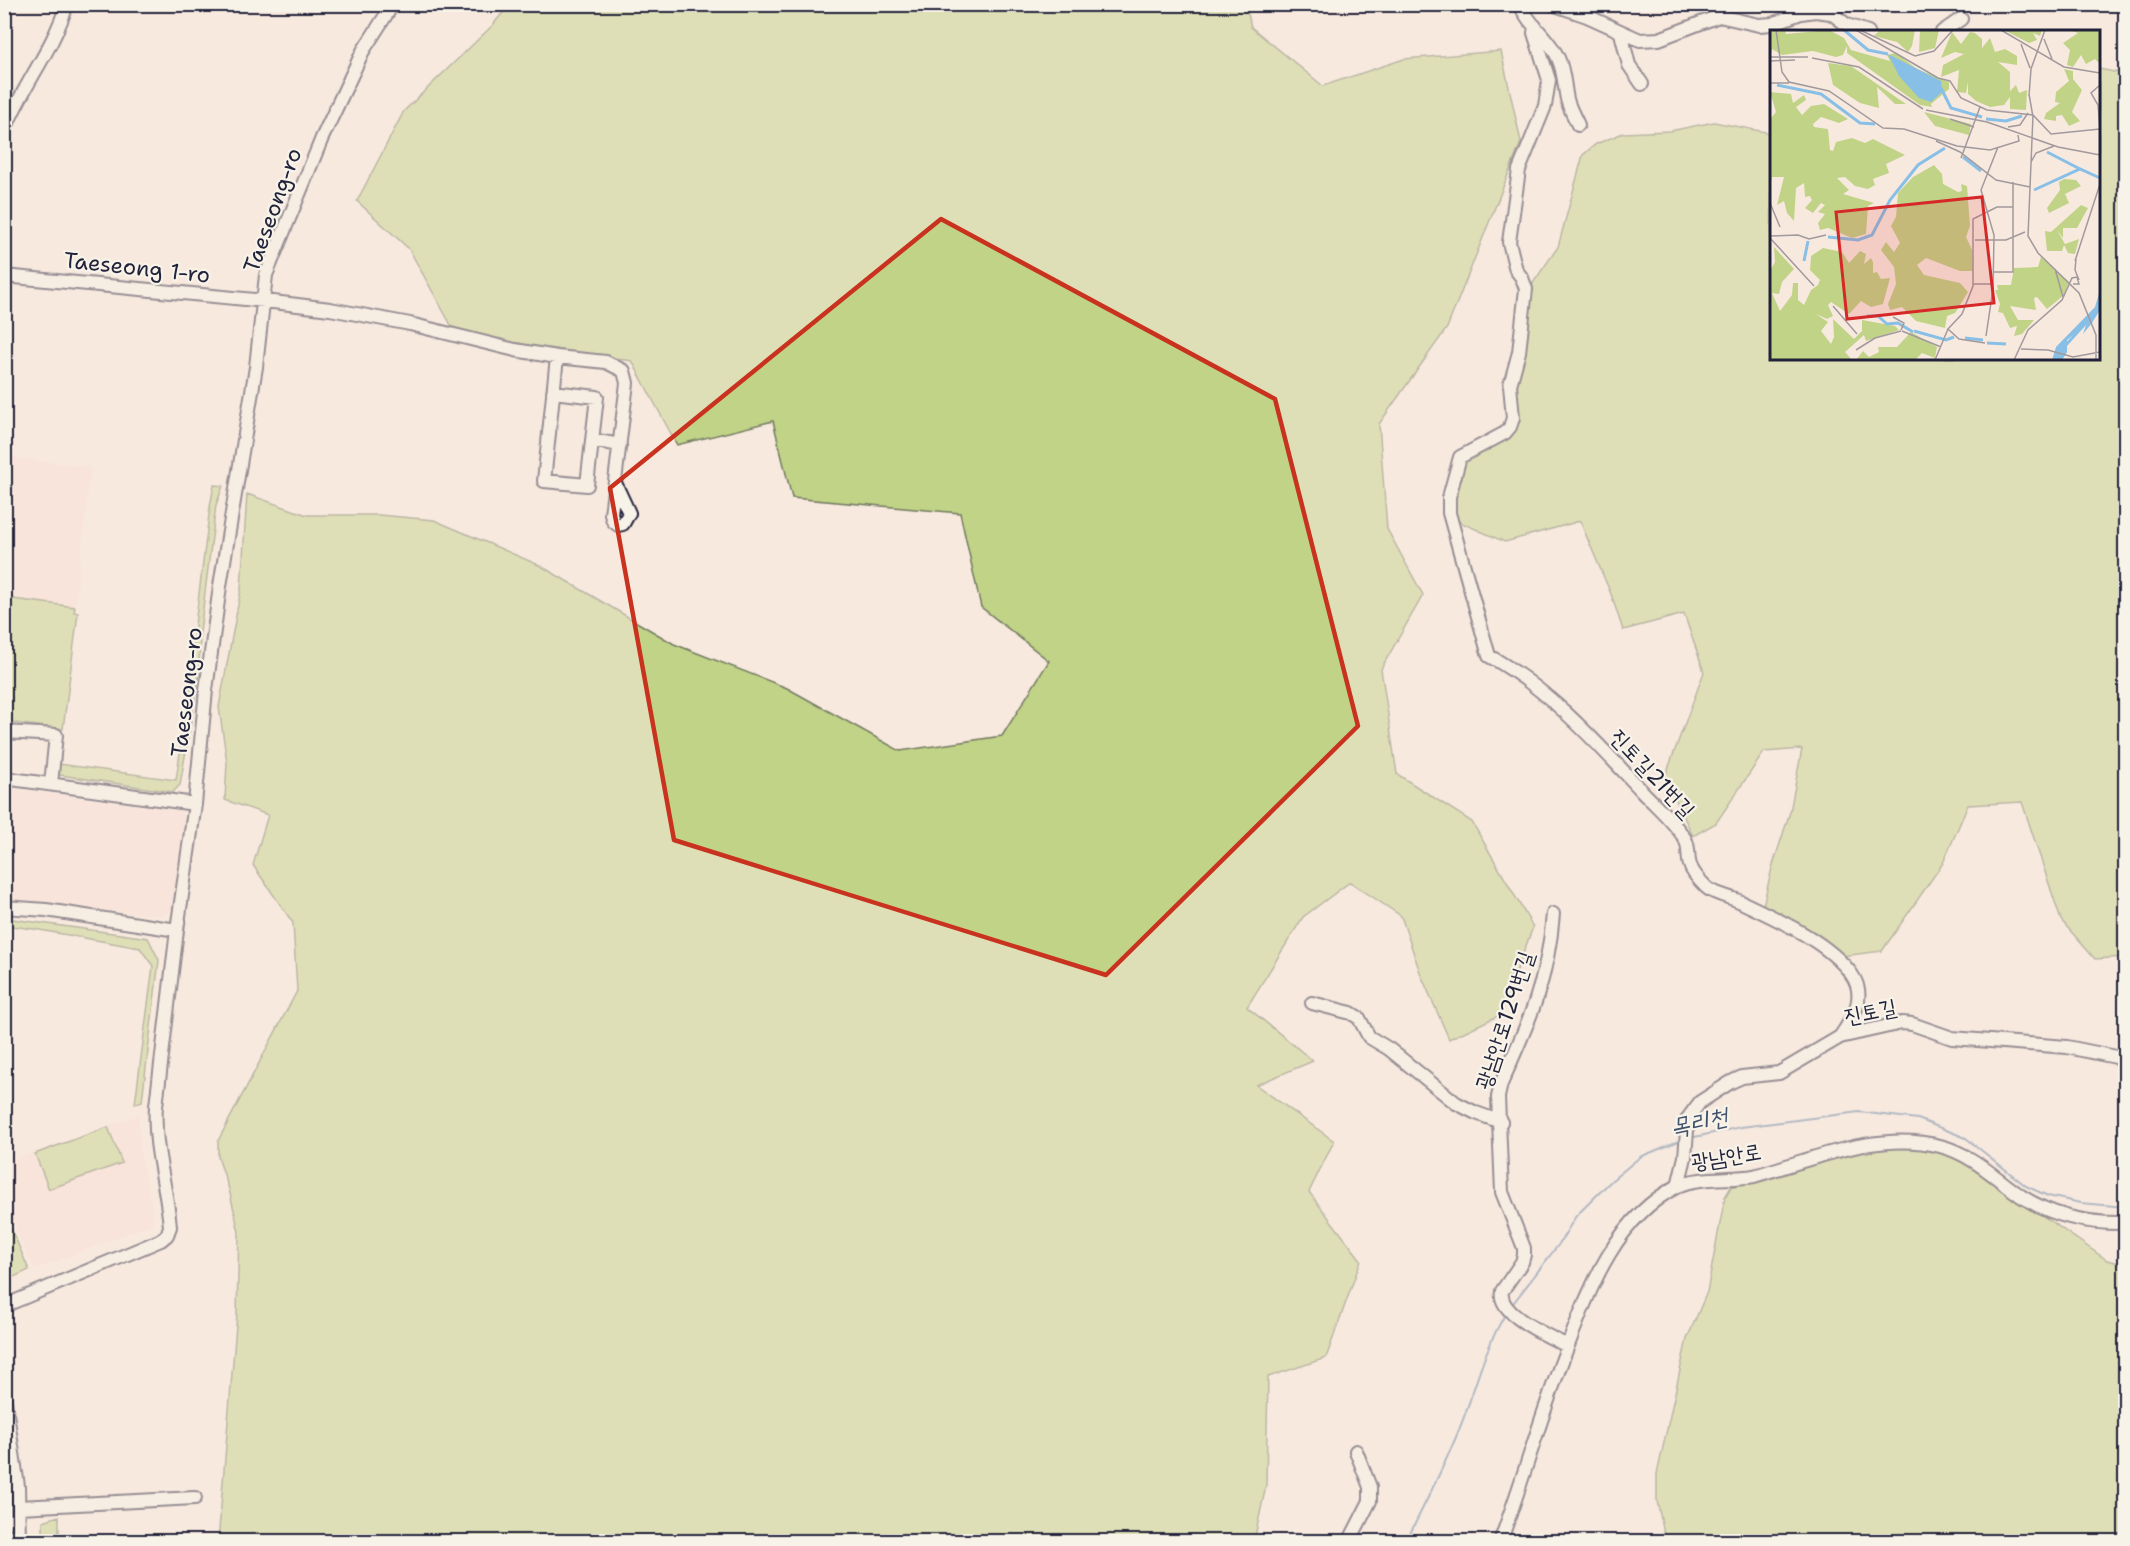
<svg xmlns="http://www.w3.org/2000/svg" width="2130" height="1546" font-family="'Shantell Sans','Poor Story',sans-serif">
  <rect width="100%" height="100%" fill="#f8e9df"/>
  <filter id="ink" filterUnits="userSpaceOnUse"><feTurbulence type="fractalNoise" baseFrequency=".0167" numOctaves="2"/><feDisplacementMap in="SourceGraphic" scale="12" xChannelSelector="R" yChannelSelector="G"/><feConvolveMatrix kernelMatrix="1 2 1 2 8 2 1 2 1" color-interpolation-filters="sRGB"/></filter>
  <g filter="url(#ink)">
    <path fill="#f9ddd4" d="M5 456 91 467 75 607 5 598Z
      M5 788 182 811 185 819 172 908 162 916 5 899Z
      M139 1115 140 1152 154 1217 152 1224 34 1270 5 1205 4 1163Z"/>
    <path fill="#c1d387" stroke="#727a61" stroke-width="1.5" d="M509 5H1246L1251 27 1323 86 1404 59 1501 51 1521 142 1447 328 1379 424 1387 529 1423 595 1381 669 1397 774 1472 822 1533 927 1500 1015 1449 1039 1421 975 1401 916 1350 882 1303 917 1247 1007 1313 1061 1256 1085 1334 1141 1309 1192 1361 1260 1326 1358 1268 1377 1266 1486 1254 1541 218 1542 237 1314 239 1232 229 1189 218 1157V1141L297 991 293 923 253 865 268 815 225 800 227 763 219 707 241 589 247 494 307 515H379L434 520 541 566 674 644 787 688 900 751 1002 736 1049 661 981 607 960 513 792 498 773 421 677 445 632 361 456 334 409 249 357 201 404 111 492 26Z
      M2099 69 2125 74V957L2095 959 2061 920 2022 802 1968 805 1943 863 1882 951 1842 956 1763 906 1772 868 1790 812 1802 749 1764 752 1716 823 1693 836 1665 777 1704 672 1684 614 1623 630 1611 594 1580 521 1505 542 1455 520 1451 508 1464 462 1514 429 1515 380 1533 283 1558 247 1583 155 1596 144 1623 133 1670 131 1714 122 1771 133 1772 358H2098Z
      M214 485 223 486 216 505 200 632 199 675 180 785 173 792 60 775 58 771 59 764 176 780 192 672 194 633 210 507Z
      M5 598 75 607 74 612 78 613 63 729 5 722Z
      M5 918 148 938 159 960 142 1101 135 1104 153 966 140 948 40 930 5 925Z
      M108 1127 122 1163 49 1189 35 1154Z
      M1898 1144 1930 1148 1958 1157 2107 1260 2125 1264V1541L1666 1542 1657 1501V1474L1687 1339 1707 1292 1725 1197 1731 1187 1865 1147Z
      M8 1221 29 1270 14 1277 5 1273V1223Z
      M59 1516V1537H43V1521Z"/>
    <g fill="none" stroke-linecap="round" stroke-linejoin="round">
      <path stroke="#5f80a2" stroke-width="2" d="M1837 4 1839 7
        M1690 1138 1741 1127 1859 1112 1918 1119 1966 1138 2026 1186 2048 1196 2081 1203 2126 1207
        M1511 1306 1559 1244 1576 1216 1611 1181 1640 1157 1681 1140
        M1406 1542C1423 1507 1441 1473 1456 1437 1474 1396 1482 1352 1506 1313"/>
      <g stroke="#22223b" stroke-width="16">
        <path id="minor" d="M1520 4C1528 25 1549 37 1558 58 1564 70 1564 85 1567 99 1569 108 1574 116 1578 125
          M1552 4 1587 16 1640 40 1659 39 1719 16 1759 25 1772 24 1801 13 1815 11 1831 13 1847 25 1868 32
          M1535 26 1534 33 1549 80 1545 106 1519 170 1509 242 1516 270 1522 278 1526 289 1519 352 1510 385 1513 418 1510 427 1505 433 1460 457 1449 497V513L1489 656C1548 688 1597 743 1642 791 1656 806 1674 821 1685 839 1690 847 1687 857 1690 865 1692 872 1701 882 1706 887 1713 894 1730 897 1739 901 1775 918 1829 942 1852 975 1867 997 1853 1018 1840 1037
          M1942 32 1961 19
          M1621 33 1629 65 1642 84
          M4 132C21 88 53 50 67 4
          M4 276 265 301 330 309 410 324 515 350 557 357 606 362 624 371 627 383 611 514 613 521 618 525 623 524 629 513 616 485
          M553 392 597 397 587 485 544 481 557 357
          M592 440 620 445
          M4 732 56 735 51 784
          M4 778 195 804
          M4 907 46 910 177 930
          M1553 914C1548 981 1528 1024 1501 1084L1498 1097 1502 1192 1524 1248V1255L1522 1262 1502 1291C1497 1315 1550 1336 1567 1346
          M1312 1003 1351 1013 1359 1018 1369 1037 1389 1049 1456 1103 1476 1113 1501 1122
          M1678 1186 1685 1157 1688 1118 1700 1102 1731 1082 1742 1077 1779 1073 1840 1037 1902 1023 1912 1024 1952 1038 2067 1047 2126 1059
          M4 1306 161 1240 167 1235 170 1227C167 1186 153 1148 156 1106L177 930 195 804 206 690 220 586 256 367 266 275 322 138 363 51 393 4
          M4 1394 18 1486 19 1542
          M4 1488 18 1486
          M19 1507 195 1498
          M4 1536H20
          M1349 1542 1370 1501V1487L1356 1451
          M1500 1542C1524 1478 1542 1411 1567 1348 1590 1288 1616 1217 1678 1186 1698 1176 1731 1180 1754 1176 1813 1159 1879 1130 1940 1146 1972 1154 1995 1178 2021 1196 2052 1216 2089 1224 2126 1223"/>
      </g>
      <use href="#minor" stroke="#f7f3e8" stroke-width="12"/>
    </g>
  </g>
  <path d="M0 0H2130V1546H0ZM941 219 1275 399 1358 726 1106 975 674 840 610 488Z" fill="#f8e9df" fill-opacity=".55" fill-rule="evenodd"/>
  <path fill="none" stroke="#c8321e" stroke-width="4.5" stroke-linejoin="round" d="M941 219 1275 399 1358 726 1106 975 674 840 610 488Z"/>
  <g text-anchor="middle" stroke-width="4.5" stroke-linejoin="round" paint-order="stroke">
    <g font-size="22" fill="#22223b" stroke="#f7f3e8">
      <text transform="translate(272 210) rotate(-70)" y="8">Taeseong-ro</text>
      <text transform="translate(137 267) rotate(6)" y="8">Taeseong 1-ro</text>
      <text transform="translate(186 692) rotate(-83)" y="8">Taeseong-ro</text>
      <text transform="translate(1653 773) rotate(47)" y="8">진토길21번길</text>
      <text transform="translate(1870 1011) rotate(-11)" y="8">진토길</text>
      <text transform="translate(1504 1020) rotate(-72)" y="8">광남안로129번길</text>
      <text transform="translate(1726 1156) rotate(-9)" y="8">광남안로</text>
    </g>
    <g font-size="24" font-style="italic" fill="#41516e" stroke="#f7f3e8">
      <text transform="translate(1699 1122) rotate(-12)" y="8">목리천</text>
    </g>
  </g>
  <g transform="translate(1770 30)">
    <rect width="330" height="330" fill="#f8e9df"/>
    <path d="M15 0 16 4 59 0 74 8 81 20 120 31 117 25 126 23 147 39 179 52V59L161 74 162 77 150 75 77 23V16L73 25 66 27 43 21 12 25 2 19 1 24 0 1ZM110 0H145L142 16 138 22 127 12 104 6ZM150 0H169L165 18 149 22ZM272 0 270 6 263 3 267 10 259 13 236 1ZM299 0H330V34L325 29 316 34 311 25 303 37 297 35 300 20 293 13 308 3ZM182 2 191 14 200 2 205 3 212 9V18L220 8 225 22 235 19 247 26V35L228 32 240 42V61L246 55 249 63 257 60 256 80 240 79V67L234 75 220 77 206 71 198 64V52L196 63 187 62 189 40 171 47 173 35 194 24 185 22 171 28ZM58 33 81 36 136 74H125L107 57 109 78 90 73 63 55ZM294 39 303 41V49L312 60 302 82 310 91 299 96 292 85 286 86V91L274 89 276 83 290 73 285 72 286 62 299 51ZM0 62 21 64 23 73 34 65 36 70 26 77 32 85 41 76 54 74 78 89 69 93 51 87 43 94 44 97 58 99 60 120 63 121 66 112 82 108 95 113 103 109 135 125 116 134 119 143 103 149 105 155 98 159 85 156 75 147 67 148 79 160 73 164 104 173 98 176 96 204 82 208 58 198 50 200 48 193 55 184 48 182 55 175 51 173 43 183 35 178 42 170 40 166 35 167 34 153 26 158 24 191 17 183 14 171 7 175 14 147H2L0 157V89L6 82ZM154 82 201 94 199 105 165 96ZM164 135 172 144 173 154 188 162 192 161 191 154 197 156 200 196 196 207 202 220 203 241H190L156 228 147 235 154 245 190 253 198 262 185 283 177 286 175 298 146 291 132 277 120 280 118 274 126 254 124 237 111 220 116 212 124 222 130 213 121 196 126 187 128 163 143 147ZM294 149 306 150 311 156 295 164 299 173 279 183 277 178 290 160 289 152ZM311 175 318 178 307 198H293V208L287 200 295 214 309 209 305 224 298 223 294 215 292 221H277L275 201 281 202ZM4 217 24 239 12 252 9 264 2 263 10 281 22 265 23 253H28V270L34 275 41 260 48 255 50 250 40 240 41 226 53 218 72 222 79 233 90 221 96 224 94 234 101 228 103 232V243L107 242 111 249 120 248 113 274 101 277 91 271 79 284 61 272 58 275 63 286 57 289 46 284 58 292 51 301 61 314 64 307 63 289 84 309 92 301V290L125 296 129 300 96 311 94 305 75 322 82 330H0V241L5 232ZM271 227 299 252 294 265 277 279 267 267 264 268 266 280 240 276 248 290H264L252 304 244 306 247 296 240 298 233 283 228 282 230 274 225 260H228L227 255H241L244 238 268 237ZM141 302 167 317 165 328 152 323 145 330H86L93 321 99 327 109 322 108 317H127Z" fill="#c1d387"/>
    <path d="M118 24 171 51 172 62 161 72 149 68 129 46ZM330 260V280L322 293 313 304 316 295 297 310V322L292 330H282L286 317 325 277Z" fill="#88bfe6"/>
    <path fill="none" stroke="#88bfe6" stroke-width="3" d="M74 0 98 20 118 24M7 55 51 64 90 93 105 94M171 58 181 78 212 87M216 89 236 91 252 86M277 122 310 139M193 127 211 141M264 160 310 139 330 148M58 207 88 210 102 205 120 170 148 135 175 118M34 231 38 211M97 286H108L117 294 128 293 143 302M144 301 176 310 184 307M195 308 213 310M217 313 236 314M295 316 314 295"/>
    <path fill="none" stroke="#a2999d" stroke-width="1.5" d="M6 0 12 42 19 52 59 61 113 98 134 99 187 116 220 120 249 111 248 105M86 0 168 48 180 51 191 68 217 80 263 85 281 104 330 99M90 0 145 26 164 21 183 0M231 0 294 37 330 43M274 9 282 29M251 14 260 38M0 27H38M42 28 89 37 153 79M0 31 25 30M0 53H19M259 64 263 87M259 66 261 39 275 0M156 80 217 92 288 117 330 125M263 85 258 206 268 223 309 263 326 305V330M180 89 204 97M238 97 250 95 258 83M330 99 328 75 321 63 330 55M166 111 190 122 226 150 260 157M191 128 210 77M261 132 266 123 284 116M0 173 10 197M0 206 28 205 39 209 56 205M0 208 44 256M205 210H236L255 202M306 229 305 240 309 250M305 231 330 154M285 239 293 267M224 242H243V152M203 254H223M63 276 87 304M123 287 134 293 131 300M132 301 171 317M216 306 223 259 224 205 211 160 228 117M215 313 189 309 178 299 192 284 203 256V189L227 177H243M251 319 278 320 303 327 330 322M86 320 105 308 131 301M165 330 178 299M244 330 258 300 292 270 302 248 307 247 309 254H303"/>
    <path fill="#d62828" fill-opacity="0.15" stroke="#d62828" stroke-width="3" d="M212 167 224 273 77 289 66 182Z"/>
    <rect width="330" height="330" fill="none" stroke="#22223b" stroke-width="3"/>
  </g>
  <rect width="2130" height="1546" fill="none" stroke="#f7f3e8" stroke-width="24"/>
  <rect x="12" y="12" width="2106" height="1522" fill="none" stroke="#22223b" stroke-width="2" filter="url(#ink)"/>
</svg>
